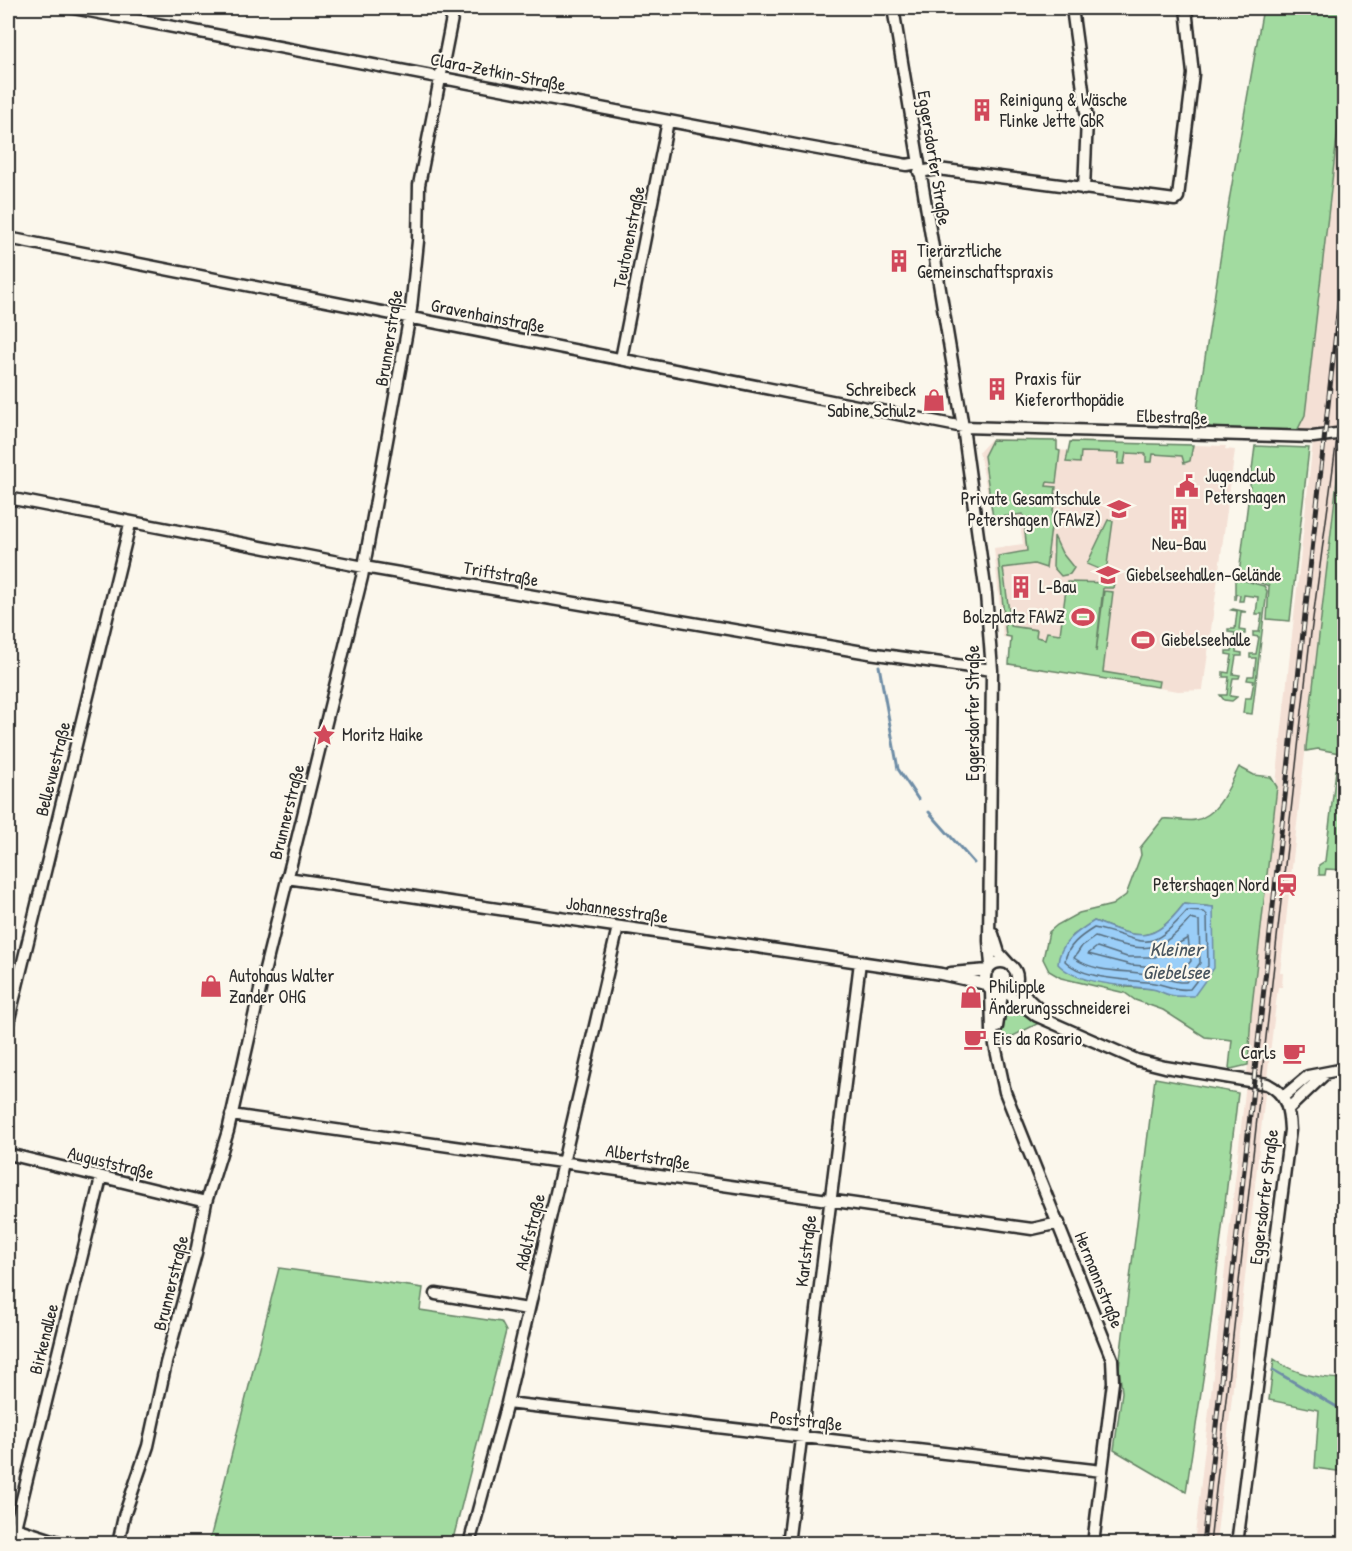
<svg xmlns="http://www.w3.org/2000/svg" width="1352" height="1551" font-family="'Patrick Hand',sans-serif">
  <rect width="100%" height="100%" fill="#fbf7ec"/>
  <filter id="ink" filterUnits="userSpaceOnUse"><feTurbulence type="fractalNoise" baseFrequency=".0167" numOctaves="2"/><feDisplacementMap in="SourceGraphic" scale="12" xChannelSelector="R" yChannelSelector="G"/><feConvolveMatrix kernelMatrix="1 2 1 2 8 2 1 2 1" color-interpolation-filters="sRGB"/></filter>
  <g filter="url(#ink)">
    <path fill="#f4e0d5" d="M1344 77V412L1280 973H1283L1282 987H1278L1265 1094 1216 1543 1194 1544 1248 1065 1251 1015 1314 432 1297 431 1305 415Z
      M991 439 1058 440V450L1070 451 1072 441 1226 446 1225 449 1235 450 1203 690 1178 691 1009 665 1010 638 1003 637 994 548 1023 544 1019 516 993 519 979 452Z"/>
    <path fill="#a2dba0" stroke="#668366" stroke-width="1.5" fill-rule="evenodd" d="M1263 8H1344V77L1305 415 1297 431H1228L1195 423 1230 195Z
      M992 440 1057 441V450L1060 451 1056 483 1047 482 1046 486 1056 487 1046 568 1034 564 1003 568 1011 626 1037 630 1036 637 1045 639 1047 632 1060 634 1067 582 1114 583 1113 588H1103L1096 652 1104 591 1113 592 1103 672 1159 681 1158 687 1009 664 1011 637 1006 636 998 556 1027 551 1023 514 993 518 984 456Z
      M1070 442 1193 445 1190 461 1184 463 1182 456 1153 454 1152 462H1146V454L1126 453 1124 464H1118L1119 453 1081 452 1080 463 1066 462Z
      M1344 445V582L1342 589 1344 613V870L1326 869 1325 875H1319V865L1325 861 1336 770H1340L1339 753 1318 749 1306 751V747L1341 446Z
      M1255 446 1309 448 1290 621 1267 619 1269 586 1239 574Z
      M1108 520 1113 521 1106 572 1087 564Z
      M1054 536 1062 553 1074 568 1070 574 1061 576 1053 567Z
      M1235 578 1264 586 1267 591 1252 714 1243 713 1245 698H1251L1254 681 1247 680 1248 676H1254L1256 658H1250V654H1256L1259 637 1253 636V632H1259L1262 614H1256L1258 597 1244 595 1243 601H1239L1240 595 1236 594 1235 600Z
      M1233 609 1247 612H1241L1239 630 1245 631V634H1238L1236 652 1242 653V656H1236L1233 674 1240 675 1239 678H1233L1230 696 1237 697 1232 701 1224 700 1220 695H1227L1229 677H1223V672L1229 673 1232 655 1226 654V651H1232L1235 633 1228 632V629H1235L1237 611 1231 610Z
      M1239 767 1254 775 1271 777 1277 787 1251 1015 1248 1065 1231 1069 1229 1068 1232 1040 1205 1037 1163 1010 1135 1000 1125 993 1061 978 1049 971 1043 959 1049 932 1057 925 1079 913 1112 905 1126 895 1141 855 1140 848 1163 819C1172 818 1189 822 1195 820 1219 816 1229 786 1239 767ZM1184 904 1213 907 1212 926 1172 996 1155 989 1127 987 1085 979 1072 936 1094 921C1140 939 1152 945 1184 904Z
      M1009 1007 1013 1008 1039 1023 1011 1037H1001L1003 1010Z
      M1155 1078 1238 1093 1209 1339 1186 1492 1114 1450 1122 1392 1119 1367Z
      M279 1268 423 1288 420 1310 501 1322 506 1331 452 1543H209Z
      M1274 1359C1296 1375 1318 1378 1344 1379V1472L1315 1468 1319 1410 1269 1400Z"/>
    <path fill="#9acef8" stroke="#6e8da6" stroke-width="1.5" d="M1184 904 1213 907 1214 968 1194 996C1186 996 1177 997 1170 995 1164 994 1159 990 1152 989 1126 985 1077 985 1058 964 1059 943 1078 931 1094 921 1140 939 1152 945 1184 904Z"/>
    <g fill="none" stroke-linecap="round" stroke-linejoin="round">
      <path stroke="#576c7d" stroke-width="1.5" d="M1187 911 1204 912 1207 915 1208 966 1190 989C1174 991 1168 985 1154 983 1129 979 1083 980 1065 961 1067 946 1081 936 1094 928 1145 938 1145 959 1187 911Z
        M1190 919 1199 921 1200 963 1186 982C1175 983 1169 979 1158 976 1131 969 1098 975 1074 958L1082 946 1095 937C1139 950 1157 958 1190 919Z
        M1188 938 1191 961 1181 973 1157 967 1131 965 1088 954 1097 947 1127 957H1155Z"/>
      <path stroke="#6e8da6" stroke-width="3" d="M879 666 898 769 918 799
        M929 812 974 863
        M1273 1370 1344 1411"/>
      <g stroke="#2b2b2b" stroke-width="15">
        <path id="minor" d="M73 8 796 145 907 165 918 163
          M893 8 963 427 986 594 992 670 989 941 991 965
          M1072 8 1087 119 1084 189
          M919 172 938 169 1175 200 1178 197 1193 74 1186 8
          M8 238 963 427 1313 437 1344 433
          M621 359 668 121
          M8 498 364 567 869 653 992 670
          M287 878 941 974 986 984
          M993 934 999 953 1008 963
          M985 978a16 16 0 1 1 32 0a16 16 0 1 1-32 0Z
          M951 973 988 970
          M1017 982 1028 999 1041 1011
          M991 990 992 1031 1005 1092 1112 1359 1113 1382 1093 1544
          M1007 993 1037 1016 1137 1060 1165 1067 1267 1084C1287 1094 1289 1109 1290 1130L1237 1544
          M8 1023 130 524
          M997 1027 1002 994
          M1283 1097 1308 1076 1344 1069
          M1289 1108 1326 1073
          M231 1115 1032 1229 1059 1223
          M8 1154 206 1202
          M436 1294 528 1309
          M507 1403 1102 1471
          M15 1528 65 1544
          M11 1544 101 1178
          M118 1544 124 1516 148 1446 166 1363 196 1253 206 1202 228 1131 262 981 362 577 411 309 418 241 419 185 454 8
          M469 1544 507 1403 618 927
          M788 1544 860 962"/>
      </g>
      <use href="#minor" stroke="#fbf7ec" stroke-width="10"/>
      <path stroke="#2b2b2b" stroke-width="1.5" d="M1210 1544 1309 648 1344 386"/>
      <g stroke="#2b2b2b" stroke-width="5">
        <path id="rail" d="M1203 1544 1344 259"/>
      </g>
      <use href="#rail" stroke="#fbf7ec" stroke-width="3" stroke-dasharray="9" stroke-linecap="butt"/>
    </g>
  </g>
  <defs>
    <g id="building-bare" transform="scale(1.8)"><path d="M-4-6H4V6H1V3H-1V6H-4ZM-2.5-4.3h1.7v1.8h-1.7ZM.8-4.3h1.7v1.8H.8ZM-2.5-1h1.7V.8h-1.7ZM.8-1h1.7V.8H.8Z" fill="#d1495b" stroke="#fbf7ec" stroke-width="2.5" paint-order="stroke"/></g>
    <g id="shop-bare" transform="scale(1.8)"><path d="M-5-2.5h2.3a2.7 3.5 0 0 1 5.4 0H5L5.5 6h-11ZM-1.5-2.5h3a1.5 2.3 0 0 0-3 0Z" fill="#d1495b" stroke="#fbf7ec" stroke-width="2.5" paint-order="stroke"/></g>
    <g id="civic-bare" transform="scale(1.8)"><path d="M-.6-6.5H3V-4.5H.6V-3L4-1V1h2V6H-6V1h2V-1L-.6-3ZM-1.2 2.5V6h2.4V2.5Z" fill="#d1495b" stroke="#fbf7ec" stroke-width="2.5" paint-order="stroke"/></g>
    <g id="school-bare" transform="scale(1.8)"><path d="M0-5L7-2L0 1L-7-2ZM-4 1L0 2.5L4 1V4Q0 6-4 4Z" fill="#d1495b" stroke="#fbf7ec" stroke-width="2.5" paint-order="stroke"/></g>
    <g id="stadium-bare" transform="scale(1.8)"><path d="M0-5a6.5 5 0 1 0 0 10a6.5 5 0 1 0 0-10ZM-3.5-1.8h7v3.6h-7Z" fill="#d1495b" stroke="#fbf7ec" stroke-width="2.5" paint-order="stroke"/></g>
    <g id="sight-bare" transform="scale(1.8)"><path d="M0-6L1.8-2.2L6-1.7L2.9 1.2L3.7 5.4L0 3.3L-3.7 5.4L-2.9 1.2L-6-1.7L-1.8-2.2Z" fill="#d1495b" stroke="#fbf7ec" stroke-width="2.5" paint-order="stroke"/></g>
    <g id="station-bare" transform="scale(1.8)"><path d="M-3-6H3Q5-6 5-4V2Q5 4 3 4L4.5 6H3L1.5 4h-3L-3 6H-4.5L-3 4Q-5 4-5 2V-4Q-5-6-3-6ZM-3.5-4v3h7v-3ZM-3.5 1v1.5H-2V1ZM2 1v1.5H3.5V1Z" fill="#d1495b" stroke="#fbf7ec" stroke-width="2.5" paint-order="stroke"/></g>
    <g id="cafe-bare" transform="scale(1.8)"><path d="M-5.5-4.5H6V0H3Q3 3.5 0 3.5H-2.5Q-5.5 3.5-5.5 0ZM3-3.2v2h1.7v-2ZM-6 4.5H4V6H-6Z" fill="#d1495b" stroke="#fbf7ec" stroke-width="2.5" paint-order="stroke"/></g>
  </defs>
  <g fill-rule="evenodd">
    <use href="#building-bare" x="982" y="110"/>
    <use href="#building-bare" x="899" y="261"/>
    <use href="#building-bare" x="997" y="389"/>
    <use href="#shop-bare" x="934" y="400"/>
    <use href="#civic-bare" x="1187" y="486"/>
    <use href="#school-bare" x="1119" y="509"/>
    <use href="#building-bare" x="1179" y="518"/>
    <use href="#school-bare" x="1108" y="575"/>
    <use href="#building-bare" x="1021" y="587"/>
    <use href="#stadium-bare" x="1083" y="617"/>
    <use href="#stadium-bare" x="1143" y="640"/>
    <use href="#sight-bare" x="324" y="735"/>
    <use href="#station-bare" x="1287" y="885"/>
    <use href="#shop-bare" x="211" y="986"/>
    <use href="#shop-bare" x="971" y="997"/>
    <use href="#cafe-bare" x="975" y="1039"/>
    <use href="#cafe-bare" x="1294" y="1053"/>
  </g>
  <g text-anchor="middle" stroke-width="4.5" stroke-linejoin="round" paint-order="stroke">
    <g font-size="18" fill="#2b2b2b" stroke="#fbf7ec">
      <text transform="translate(498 72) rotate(11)" y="6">Clara-Zetkin-Straße</text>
      <text transform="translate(934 158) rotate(81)" y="6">Eggersdorfer Straße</text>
      <text transform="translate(629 237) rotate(-79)" y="6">Teutonenstraße</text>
      <text transform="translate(488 316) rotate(11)" y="6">Gravenhainstraße</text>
      <text transform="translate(389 338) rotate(-81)" y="6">Brunnerstraße</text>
      <text transform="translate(1172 417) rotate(2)" y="6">Elbestraße</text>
      <text transform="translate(501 574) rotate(10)" y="6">Triftstraße</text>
      <text transform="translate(973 713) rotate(-90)" y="6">Eggersdorfer Straße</text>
      <text transform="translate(53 769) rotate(-76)" y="6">Bellevuestraße</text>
      <text transform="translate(287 812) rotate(-76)" y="6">Brunnerstraße</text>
      <text transform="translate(617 910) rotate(8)" y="6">Johannesstraße</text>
      <text transform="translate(648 1157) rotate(9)" y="6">Albertstraße</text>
      <text transform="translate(111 1163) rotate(14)" y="6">Auguststraße</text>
      <text transform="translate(1264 1197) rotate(-83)" y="6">Eggersdorfer Straße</text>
      <text transform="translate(530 1232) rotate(-76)" y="6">Adolfstraße</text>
      <text transform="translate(806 1251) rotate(-83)" y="6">Karlstraße</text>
      <text transform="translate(1099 1280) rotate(68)" y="6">Hermannstraße</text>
      <text transform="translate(171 1283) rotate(-76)" y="6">Brunnerstraße</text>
      <text transform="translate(44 1339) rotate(-76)" y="6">Birkenallee</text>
      <text transform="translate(806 1421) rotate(6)" y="6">Poststraße</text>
    </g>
    <g font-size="18" fill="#2b2b2b" stroke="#fbf7ec" text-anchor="start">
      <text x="1000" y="106">Reinigung &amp; Wäsche<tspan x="1000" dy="21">Flinke Jette GbR</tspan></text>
      <text x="917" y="257">Tierärztliche<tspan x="917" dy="21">Gemeinschaftspraxis</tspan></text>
      <text x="1015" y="385">Praxis für<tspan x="1015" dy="21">Kieferorthopädie</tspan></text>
      <text x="916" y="396" text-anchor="end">Schreibeck<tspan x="916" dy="21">Sabine Schulz</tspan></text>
      <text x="1205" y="482">Jugendclub<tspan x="1205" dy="21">Petershagen</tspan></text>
      <text x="1101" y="505" text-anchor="end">Private Gesamtschule<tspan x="1101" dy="21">Petershagen (FAWZ)</tspan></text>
      <text x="1179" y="550" text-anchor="middle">Neu-Bau</text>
      <text x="1126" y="581">Giebelseehallen-Gelände</text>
      <text x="1039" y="593">L-Bau</text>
      <text x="1065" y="623" text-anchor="end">Bolzplatz FAWZ</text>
      <text x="1161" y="646">Giebelseehalle</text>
      <text x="342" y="741">Moritz Haike</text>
      <text x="1269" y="891" text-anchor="end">Petershagen Nord</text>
      <text x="229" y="982">Autohaus Walter<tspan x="229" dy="21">Zander OHG</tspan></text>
      <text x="989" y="993">Philipple<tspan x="989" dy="21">Änderungsschneiderei</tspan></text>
      <text x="993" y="1045">Eis da Rosario</text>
      <text x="1276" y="1059" text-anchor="end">Carls</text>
    </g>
    <g font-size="20" font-style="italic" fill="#47545e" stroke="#fbf7ec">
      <text x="1176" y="956">Kleiner<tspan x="1176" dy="23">Giebelsee</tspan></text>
    </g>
  </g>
  <rect width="1352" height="1551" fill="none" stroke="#fbf7ec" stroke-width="30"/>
  <rect x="15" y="15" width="1322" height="1521" fill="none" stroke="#2b2b2b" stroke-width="2" filter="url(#ink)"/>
</svg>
